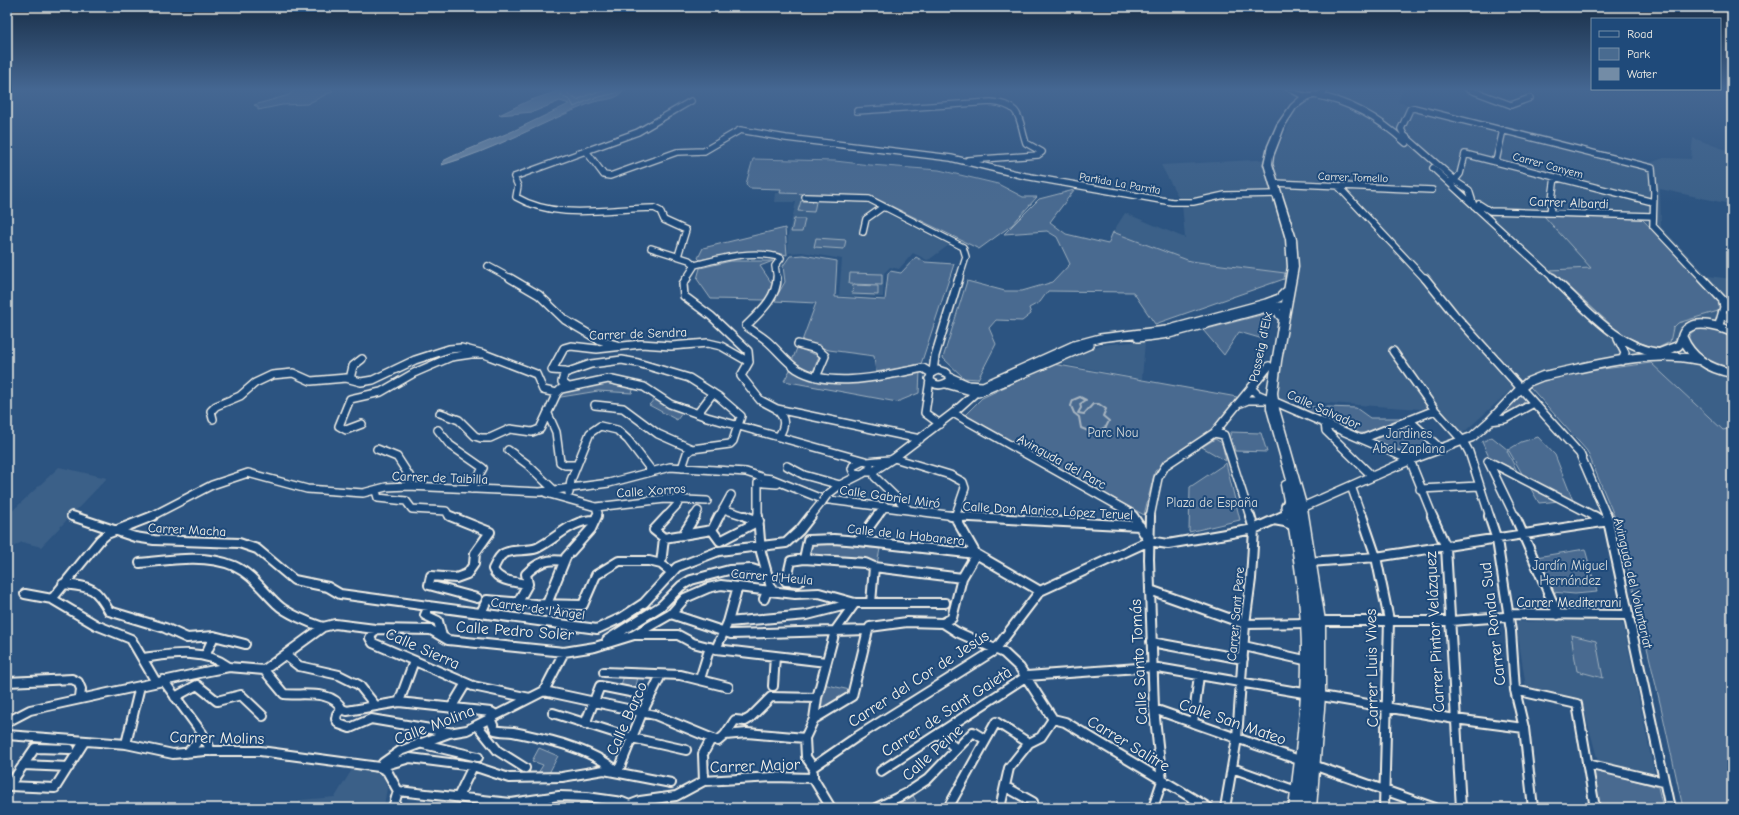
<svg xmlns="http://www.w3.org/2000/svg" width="1739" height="815" font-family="'Comic Neue',sans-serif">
  <rect width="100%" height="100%" fill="#2c5481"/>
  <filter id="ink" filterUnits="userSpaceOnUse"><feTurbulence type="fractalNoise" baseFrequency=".025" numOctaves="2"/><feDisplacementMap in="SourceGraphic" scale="8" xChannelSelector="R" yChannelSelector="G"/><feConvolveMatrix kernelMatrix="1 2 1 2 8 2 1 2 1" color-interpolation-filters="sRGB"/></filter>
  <g filter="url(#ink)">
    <path fill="#3b6088" d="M1329 89H1403L1398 102 1647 164 1664 158 1691 159 1693 138 1732 152V206L1730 204 1660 189 1661 227 1708 276 1732 279V428L1723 430 1651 363 1523 379 1463 433 1437 410 1282 400 1276 392 1296 275 1190 261 1113 232 1125 213 1185 238 1182 204 1161 165 1273 159 1300 102 1314 99 1335 101 1338 99Z
      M775 193 871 196 889 205 882 211 949 245 930 259 927 260 913 253 899 269 890 267 884 273 883 297 839 296 842 259 802 252 788 253V236L796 202H774Z
      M1145 341 1142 379 1058 363 1079 352 1101 345Z
      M59 467 107 478 41 547 22 542 7 550V516Z
      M1615 619 1623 624 1655 776 1598 761 1582 702 1526 687 1516 622Z
      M353 768 382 772 387 788 384 805 388 806 387 808H295L300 800 335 797Z"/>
    <path fill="#496b90" stroke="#9eaebc" d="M295 89H331L333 91 307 104 282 105 258 110V107L254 105 289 95Z
      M753 159 835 161 870 165 939 170 998 184 1023 197H1037L1012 225 979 249 871 196 780 193 781 189 749 188 746 184Z
      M1074 190 1050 222 1066 234 1108 244 1113 232 1190 261 1285 273 1284 279 1155 324 1133 292 1048 291 1040 302 1029 308 1031 314 1022 321 996 320 989 328 996 344 978 379 964 378 943 358 967 281 1005 291H1022L1053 282 1070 264 1057 237 1047 231 1004 234 1039 199Z
      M801 201 816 202 814 212 798 211Z
      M1544 216 1642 219 1719 298 1721 306 1718 311 1678 323 1673 328 1670 342 1656 349 1622 335 1551 270 1591 268Z
      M794 219H805L802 232H791Z
      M785 228 787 255C759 248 727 254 700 260L698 258 703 248Z
      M816 238 846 240 844 249 814 247Z
      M803 255 837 261 835 297 885 300 888 274 890 271 901 273 916 257 925 262 954 264 921 364 876 372 874 356 829 350 802 341 816 303 774 301 785 282 783 266 790 256Z
      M731 261H773L760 266 773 285 765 300 711 299 697 279 700 268Z
      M850 273 882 274V285L849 284Z
      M853 285 878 286V295L852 294Z
      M1265 314 1269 317 1263 339 1239 332 1224 355 1203 330Z
      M1703 328 1714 329 1732 334V370C1711 364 1699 359 1688 340 1690 331 1695 330 1703 328Z
      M797 348 819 356 813 372 792 361Z
      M1651 363 1723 430 1732 428V808H1683L1661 707 1618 525 1587 451 1523 379Z
      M1053 364 1237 397 1213 431 1155 471 1144 515 965 415 982 398Z
      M790 370 820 382 876 381 920 371 919 393 897 402 784 381Z
      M608 379 635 385 632 393 598 391 555 398 557 393Z
      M657 396 685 409 677 420 649 405Z
      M1522 396 1529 401 1528 403 1525 401 1514 412 1501 416 1517 397Z
      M1297 406 1356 408 1370 418H1401L1364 433H1359Z
      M1411 424 1436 447 1410 456 1375 440V437Z
      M1230 432 1261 433 1267 452 1235 451Z
      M1492 437 1508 450 1521 442 1538 437 1555 455 1574 503 1560 501 1539 503 1509 451H1507L1517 471 1489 457 1482 442Z
      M1215 439 1222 443 1226 461 1202 447Z
      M1226 463 1240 520 1189 532 1190 487Z
      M812 541 880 549 877 564 808 555Z
      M1585 549 1597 592 1575 594 1552 592 1536 557Z
      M1571 635 1596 641 1603 678 1577 671Z
      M624 676 638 677 635 691 620 688Z
      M823 684 850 690V693L815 714Z
      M539 748 558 756 548 775 538 773 543 765 532 761Z
      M1593 769 1658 787 1663 808H1600Z
      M912 794 916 801 906 808H895L893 803Z"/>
    <path fill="#738ca6" stroke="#a7b4c0" d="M564 89H626C615 102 605 98 591 103 541 123 494 150 442 165L443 161 453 156 513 131 569 104 560 101 533 112 499 115 528 101Z"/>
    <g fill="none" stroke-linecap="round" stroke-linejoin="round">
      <path stroke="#c0c9ce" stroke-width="1" d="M563 89 561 96 570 100 574 107 591 99 616 93 621 89
        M568 89V94L577 100 590 94 614 89"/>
      <path stroke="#a7b4c0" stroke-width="2" d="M1080 397 1086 400 1080 404 1081 408 1078 413 1084 414 1093 404H1099L1106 409 1103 416 1109 421 1106 427 1093 433 1081 428 1079 417 1074 413 1071 406 1073 400Z"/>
      <g stroke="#f4f1e8" stroke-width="8">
        <path id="minor-far2" d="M1468 89 1511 105 1530 98
          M1314 95C1350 101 1379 118 1406 143
          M857 111 991 102C1023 105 1018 119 1026 143L1042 152 1038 155 968 160
          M586 151 604 175 610 176 677 152 704 151 740 130 786 138 951 158 1025 176 1172 202H1193L1225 195 1277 194
          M1496 161 1503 130
          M1433 168 1554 279
          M1452 179 1469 190 1474 206
          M1274 183 1432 190
          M1338 186 1425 279
          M805 197 869 199 963 247 966 257 959 279
          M1653 202 1465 154 1460 174 1455 180 1404 135 1401 129 1410 109 1414 108 1652 168 1654 192 1653 226 1703 279
          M1479 204 1490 211 1652 216
          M1550 213 1555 177
          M863 232 866 219 883 207 885 208
          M651 248 689 260 695 265 686 279
          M678 256 686 230 664 220 660 211 654 208C609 208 557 221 516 197L518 186 514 177 638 132 691 101
          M695 265C722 258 754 249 781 258L775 266 777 279
          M488 266 512 279"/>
      </g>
      <g stroke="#f4f1e8" stroke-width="10">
        <path id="minor-far1" d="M510 278 539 295 565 320 599 340 617 345
          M687 278 683 284 684 296 711 316 748 351 749 362 741 376 760 400 777 409 920 439
          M777 278C777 298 759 313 746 326 753 331 760 335 766 340 777 349 785 361 797 369 831 390 887 375 923 368L931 373
          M1425 278 1454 314 1580 454 1607 517
          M1553 278C1585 307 1618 349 1662 353
          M1702 278 1732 310
          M1269 309 1277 311 1280 316
          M1722 317 1732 315
          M1716 326 1719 325 1724 307 1722 299
          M1138 338 1169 334 1274 306H1286
          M1618 339 1625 353 1622 361
          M798 344 817 349 825 356 816 377
          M1393 351 1435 410 1463 441 1469 452 1490 517
          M933 372 935 356 959 278
          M565 373 591 364 622 360 638 363 689 378 719 397 741 416 733 441 730 444 692 449 687 453 682 468
          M950 377 968 385 983 386
          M350 379 353 366 362 359
          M929 379C935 387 942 386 950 381
          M946 384 978 393 1090 345
          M567 386 562 382 565 371 552 370 564 348 571 346 597 349 641 344 671 346 708 343 721 346 749 362
          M1252 389 1257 394 1410 460 1433 517
          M1241 403 1248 400H1268
          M595 405 623 408 658 434 692 449
          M777 410C786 419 785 426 779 436
          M440 413 459 420 475 436 481 438H490L510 429 532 432 540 429 557 393 561 389 608 379 644 387 670 404 707 417 865 461
          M698 413 713 393
          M953 413 1131 513 1134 517
          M548 414 556 432 560 462 565 465H577
          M213 419 211 411 216 406 240 396 255 383 272 375 293 373 311 381 346 378 361 382 373 380 415 360 449 349 461 348 484 354
          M1409 420 1441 449
          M1490 421 1505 419 1534 403
          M1325 423 1326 431 1372 476
          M362 424 346 430 339 426 350 399 381 392 414 373 451 357 471 354H484L536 374 543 390 557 393
          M940 424 925 413 931 373 938 370 947 373
          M438 430 450 445 483 468 471 489
          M1214 433 1224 435 1250 517
          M1362 439 1435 410
          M377 449 397 457 410 477 408 486
          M508 450 527 464 554 490
          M894 458 950 475 963 482 965 488 955 517
          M863 461 870 463V469L862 474 854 473 852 469 853 466Z
          M1488 461 1515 517
          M1488 461 1596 517
          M867 462 889 460
          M787 466 804 475 840 485
          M867 472H872L894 458 953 413 983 386 1074 345 1100 338 1166 330 1266 303 1279 298 1285 292
          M875 477 909 510
          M764 478 772 479 822 499 963 517
          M764 483 777 484
          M1351 486 1362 517
          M1420 489 1479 486
          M376 491 378 498 406 501 412 509 446 511 449 516 453 517
          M546 493 596 507 598 513 596 517
          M569 493 571 480 590 433 600 426 617 430 628 440 651 470
          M827 495 840 485 860 475
          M596 507 665 499 707 501
          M723 509 748 517
          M1286 515 1285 506 1290 498
          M71 516 75 517
          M150 517 212 485 248 473 307 489 363 493 386 487 408 486 540 492 609 483 670 467 746 472 761 477
          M666 517 677 505 680 498
          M694 517 698 511
          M719 517 731 495
          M758 517V483
          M810 517 822 502
          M877 517 885 506
          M1150 517 1158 478 1166 465 1214 433 1269 366
          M1280 517 1295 511"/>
      </g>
      <g stroke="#f4f1e8" stroke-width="12">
        <path id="minor" d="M72 516 135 537 154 540 239 543 257 549 294 580 328 587 340 594 597 629 621 618 644 603 677 567 719 551 786 543 800 530 811 516
          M450 516 490 532 475 553 474 564 467 574 456 578 431 576 429 585 477 598
          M745 516 759 521
          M758 516 761 552 772 591
          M951 516 1140 526
          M1133 516 1149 541
          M1150 516 1149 559 1154 709 1162 781 1153 808
          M1362 516 1376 557 1389 620 1384 808
          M1432 516 1446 547 1461 808
          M1489 516 1497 540 1511 631 1515 690 1524 728 1533 808
          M1515 516 1558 615
          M1594 516 1602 521
          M1607 516 1670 808
          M955 517 976 554
          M1274 520 1285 522 1296 527
          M712 530 720 541 759 521
          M712 530 719 516
          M683 535 695 516
          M664 538 712 530
          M859 541 877 516
          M804 559 865 563 874 567 962 578
          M1310 562 1376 557 1609 521
          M140 563C170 560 205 554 234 566 252 574 263 591 277 604 286 613 310 623 323 627L335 624 375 629 431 630 448 640 564 652 595 647 634 635 671 614 731 634 868 630 870 627 907 622 943 623 957 632 1004 653 1020 668 1053 719
          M661 564 664 538 654 530 667 516
          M789 570 791 561 804 559 808 540 834 539 859 541 976 554 1040 591
          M786 581 799 582
          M63 584C91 587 95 586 109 611L165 628 187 638 214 636 245 644
          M528 584C516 582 498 582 493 569 496 564 498 557 503 554 513 548 526 552 537 548 558 538 570 520 595 520
          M1150 590 1245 624 1308 623
          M25 594 52 599 96 625 131 639 156 682
          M52 599 100 540 107 534 153 516
          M764 599 767 591
          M518 602 528 584 526 574C537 563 548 558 564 561
          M871 603 874 567
          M547 604 566 557 591 529 597 516
          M429 606 425 615 438 621 442 636
          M481 613 487 600 536 604 583 605 596 575 619 561H649L661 564 671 572
          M671 614 685 598 708 588 721 585 795 594 819 593 855 603H945
          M1318 621H1451L1504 617 1509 614 1629 615
          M728 622 807 615 854 603
          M943 623 952 618 962 578 976 554
          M375 629 370 638 373 643 473 686 530 698
          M636 635H678L693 643 716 649 826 662
          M607 640 661 606 681 586 691 580 729 570 752 569 764 573
          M1151 642 1243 659
          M1244 646 1309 661
          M716 649 728 622 736 593
          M285 655 299 666 339 675 359 685 375 705
          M205 656 214 636
          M143 658C172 654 204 648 229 667
          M264 670 284 694C303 696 332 689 342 709L347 711 399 702 491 712 496 715
          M604 672 680 675 728 687
          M700 679 710 647
          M163 680 202 733 211 751
          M7 682 72 679 78 682 81 689 80 698
          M773 686 775 656
          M1515 690 1577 704 1595 808
          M544 691 655 715 718 741 725 735 735 720 745 721 750 718 771 697 817 698
          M544 691 564 652
          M175 697 197 685 217 701 241 695 263 716
          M399 702 414 661
          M451 708 466 683
          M342 709 337 714 336 719 339 724 350 728 371 719 448 732
          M1154 709 1302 761
          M553 713 632 738 686 750
          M490 718 495 730C501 732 507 731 513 732 547 739 590 748 617 771
          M814 719 852 696 868 630
          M1053 719 1065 722 1209 808
          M7 722 30 710 209 671 229 667 264 670 323 627
          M1193 723 1199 675
          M585 724 600 686 645 695
          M477 725 498 751 525 768
          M939 733 955 748
          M7 735 126 744 173 754 205 751H260L379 767 387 771 398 791 393 808
          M725 735 747 733 805 738
          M419 743 478 757
          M126 744 140 686
          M70 749 35 748 9 786 55 788 84 742
          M187 753 199 740 202 733
          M383 763 400 751 449 733 467 730 544 691
          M1587 764 1664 782
          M23 765 69 767
          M1313 765 1435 808
          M379 767 410 758 473 766 509 778 562 777 604 770 671 783
          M813 767 858 736 995 650 1040 591 1149 541 1168 544 1254 529 1283 516
          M813 767 806 757 805 738 814 719 817 698 835 631 855 603
          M1232 768 1299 792
          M881 771 1027 676 1152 667 1455 719 1524 728
          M618 772 642 713 661 675
          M813 773V778L831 808
          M704 781 703 754 711 739
          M1006 787 1033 802V808
          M398 791 511 803 559 796 587 797 622 802 637 808
          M458 797 473 766
          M533 802 537 805 551 806V808
          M632 804 640 801 676 796 704 781 772 777 813 778
          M876 808 907 793 928 779 973 732 986 740
          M948 808 996 722 1029 743 1041 737 1053 719
          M1000 808 1009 768 1029 743
          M1225 808 1237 738 1245 624 1251 579 1254 529 1250 516"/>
      </g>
      <g stroke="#f4f1e8" stroke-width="11">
        <path id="tertiary" d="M1683 338C1692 359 1710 369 1732 373
          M1657 354 1678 346C1682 342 1681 337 1684 332 1694 318 1720 327 1732 332
          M1301 508 1410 460 1472 437 1490 421 1521 388 1528 382 1543 376C1594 366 1647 349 1699 360"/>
      </g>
      <g stroke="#f4f1e8" stroke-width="3">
        <path id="trunk" d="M1285 89C1294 89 1302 94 1311 94 1318 94 1321 89 1329 89L1325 95 1309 99 1296 108 1285 125 1273 156 1272 164 1296 239 1298 267 1281 361 1277 393 1279 409 1307 508 1325 621V696L1316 808H1289C1297 747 1305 685 1301 623 1298 577 1290 531 1281 485L1283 482 1287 480 1267 409V393L1288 267 1286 239 1264 164 1268 146 1277 125 1291 105 1300 97Z"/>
      </g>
      <use href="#minor-far2" stroke="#1f4a7a" stroke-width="5.5"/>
      <use href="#minor-far1" stroke="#1f4a7a" stroke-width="7"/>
      <use href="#minor" stroke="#1f4a7a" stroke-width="8"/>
      <use href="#tertiary" stroke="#1f4a7a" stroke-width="8"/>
      <use href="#trunk" fill="#1f4a7a" fill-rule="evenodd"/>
      <g stroke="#f4f1e8" stroke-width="10" stroke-linecap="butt">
        <path id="minor-bridge" d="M822 502 827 495"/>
      </g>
      <use href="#minor-bridge" stroke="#1f4a7a" stroke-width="7"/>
    </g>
  </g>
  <linearGradient id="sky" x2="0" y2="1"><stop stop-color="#182e47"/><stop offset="0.44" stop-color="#456792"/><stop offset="1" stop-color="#456792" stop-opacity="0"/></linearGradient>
  <rect width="1739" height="203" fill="url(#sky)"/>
  <g text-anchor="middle" stroke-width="4" stroke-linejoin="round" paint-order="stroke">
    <g font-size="11" fill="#f4f1e8" stroke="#1f4a7a">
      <text transform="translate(1548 165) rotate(15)" y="4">Carrer Canyem</text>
      <text transform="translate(1353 177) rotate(2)" y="4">Carrer Tomello</text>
      <text transform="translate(1120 183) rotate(10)" y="4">Partida La Parrita</text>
    </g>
    <g font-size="13" fill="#f4f1e8" stroke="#1f4a7a">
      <text transform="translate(1569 202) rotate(2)" y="5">Carrer Albardi</text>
      <text transform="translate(638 333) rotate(-2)" y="5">Carrer de Sendra</text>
      <text transform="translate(1260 347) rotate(-78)" y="5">Passeig d'Elx</text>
      <text transform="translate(1324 409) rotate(24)" y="5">Calle Salvador</text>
      <text transform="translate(1062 461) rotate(29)" y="5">Avinguda del Parc</text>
      <text transform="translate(440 477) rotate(2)" y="5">Carrer de Taibilla</text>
      <text transform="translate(651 490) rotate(-4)" y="5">Calle Xorros</text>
      <text transform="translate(890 496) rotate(8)" y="5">Calle Gabriel Miró</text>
      <text transform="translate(1048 510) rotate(3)" y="5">Calle Don Alarico López Teruel</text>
      <text transform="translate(187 529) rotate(3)" y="5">Carrer Macha</text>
      <text transform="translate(906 534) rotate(6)" y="5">Calle de la Habanera</text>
      <text transform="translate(772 576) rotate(5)" y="5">Carrer d'Heula</text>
      <text transform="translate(1634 583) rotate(77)" y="5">Avinguda del Voluntariat</text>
      <text x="1569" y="607">Carrer Mediterrani</text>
      <text transform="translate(538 608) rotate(8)" y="5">Carrer de l'Àngel</text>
      <text transform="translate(1235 614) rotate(-85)" y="5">Carrer Sant Pere</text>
    </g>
    <g font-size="13" fill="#dadddb" stroke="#1f4a7a">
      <text x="1113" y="437">Parc Nou</text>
      <text x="1409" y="438">Jardines<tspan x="1409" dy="15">Abel Zaplana</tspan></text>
      <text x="1212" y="507">Plaza de España</text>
      <text x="1570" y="570">Jardín Miguel<tspan x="1570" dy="15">Hernández</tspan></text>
    </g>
    <g font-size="16" fill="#f4f1e8" stroke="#1f4a7a">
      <text transform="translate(1492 624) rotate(-97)" y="6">Carrer Ronda Sud</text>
      <text transform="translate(515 630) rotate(4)" y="6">Calle Pedro Soler</text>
      <text transform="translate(1434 632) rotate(-93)" y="6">Carrer Pintor Velázquez</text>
      <text transform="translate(423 648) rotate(24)" y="6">Calle Sierra</text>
      <text transform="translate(1138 662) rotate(-93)" y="6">Calle Santo Tomás</text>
      <text transform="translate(1371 668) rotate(-91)" y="6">Carrer Lluis Vives</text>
      <text transform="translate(918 678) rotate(-33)" y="6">Carrer del Cor de Jesús</text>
      <text transform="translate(946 711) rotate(-33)" y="6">Carrer de Sant Gaietà</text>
      <text transform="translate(626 718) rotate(-66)" y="6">Calle Barco</text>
      <text transform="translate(1233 721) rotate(19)" y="6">Calle San Mateo</text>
      <text transform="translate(434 724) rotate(-21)" y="6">Calle Molina</text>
      <text transform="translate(217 737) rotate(1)" y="6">Carrer Molins</text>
      <text transform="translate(1129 743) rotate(31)" y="6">Carrer Salitre</text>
      <text transform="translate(932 752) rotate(-42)" y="6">Calle Peine</text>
      <text transform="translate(755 765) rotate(-2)" y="6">Carrer Major</text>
    </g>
  </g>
  <rect width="1739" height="815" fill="none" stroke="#1f4a7a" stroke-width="24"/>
  <rect x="12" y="12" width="1715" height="791" fill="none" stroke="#f4f1e8" stroke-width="1.5" filter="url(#ink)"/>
  <rect x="1591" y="18" width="130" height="72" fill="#1f4a7a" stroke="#748da6"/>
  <rect x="1599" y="31" width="20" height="6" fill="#1f4a7a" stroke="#748da6"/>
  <text x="1627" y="38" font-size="12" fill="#f4f1e8">Road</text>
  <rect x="1599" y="48" width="20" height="12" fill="#496b90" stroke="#748da6"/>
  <text x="1627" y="58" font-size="12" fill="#f4f1e8">Park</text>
  <rect x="1599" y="68" width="20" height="12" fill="#738ca6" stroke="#748da6"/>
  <text x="1627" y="78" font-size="12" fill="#f4f1e8">Water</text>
</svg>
